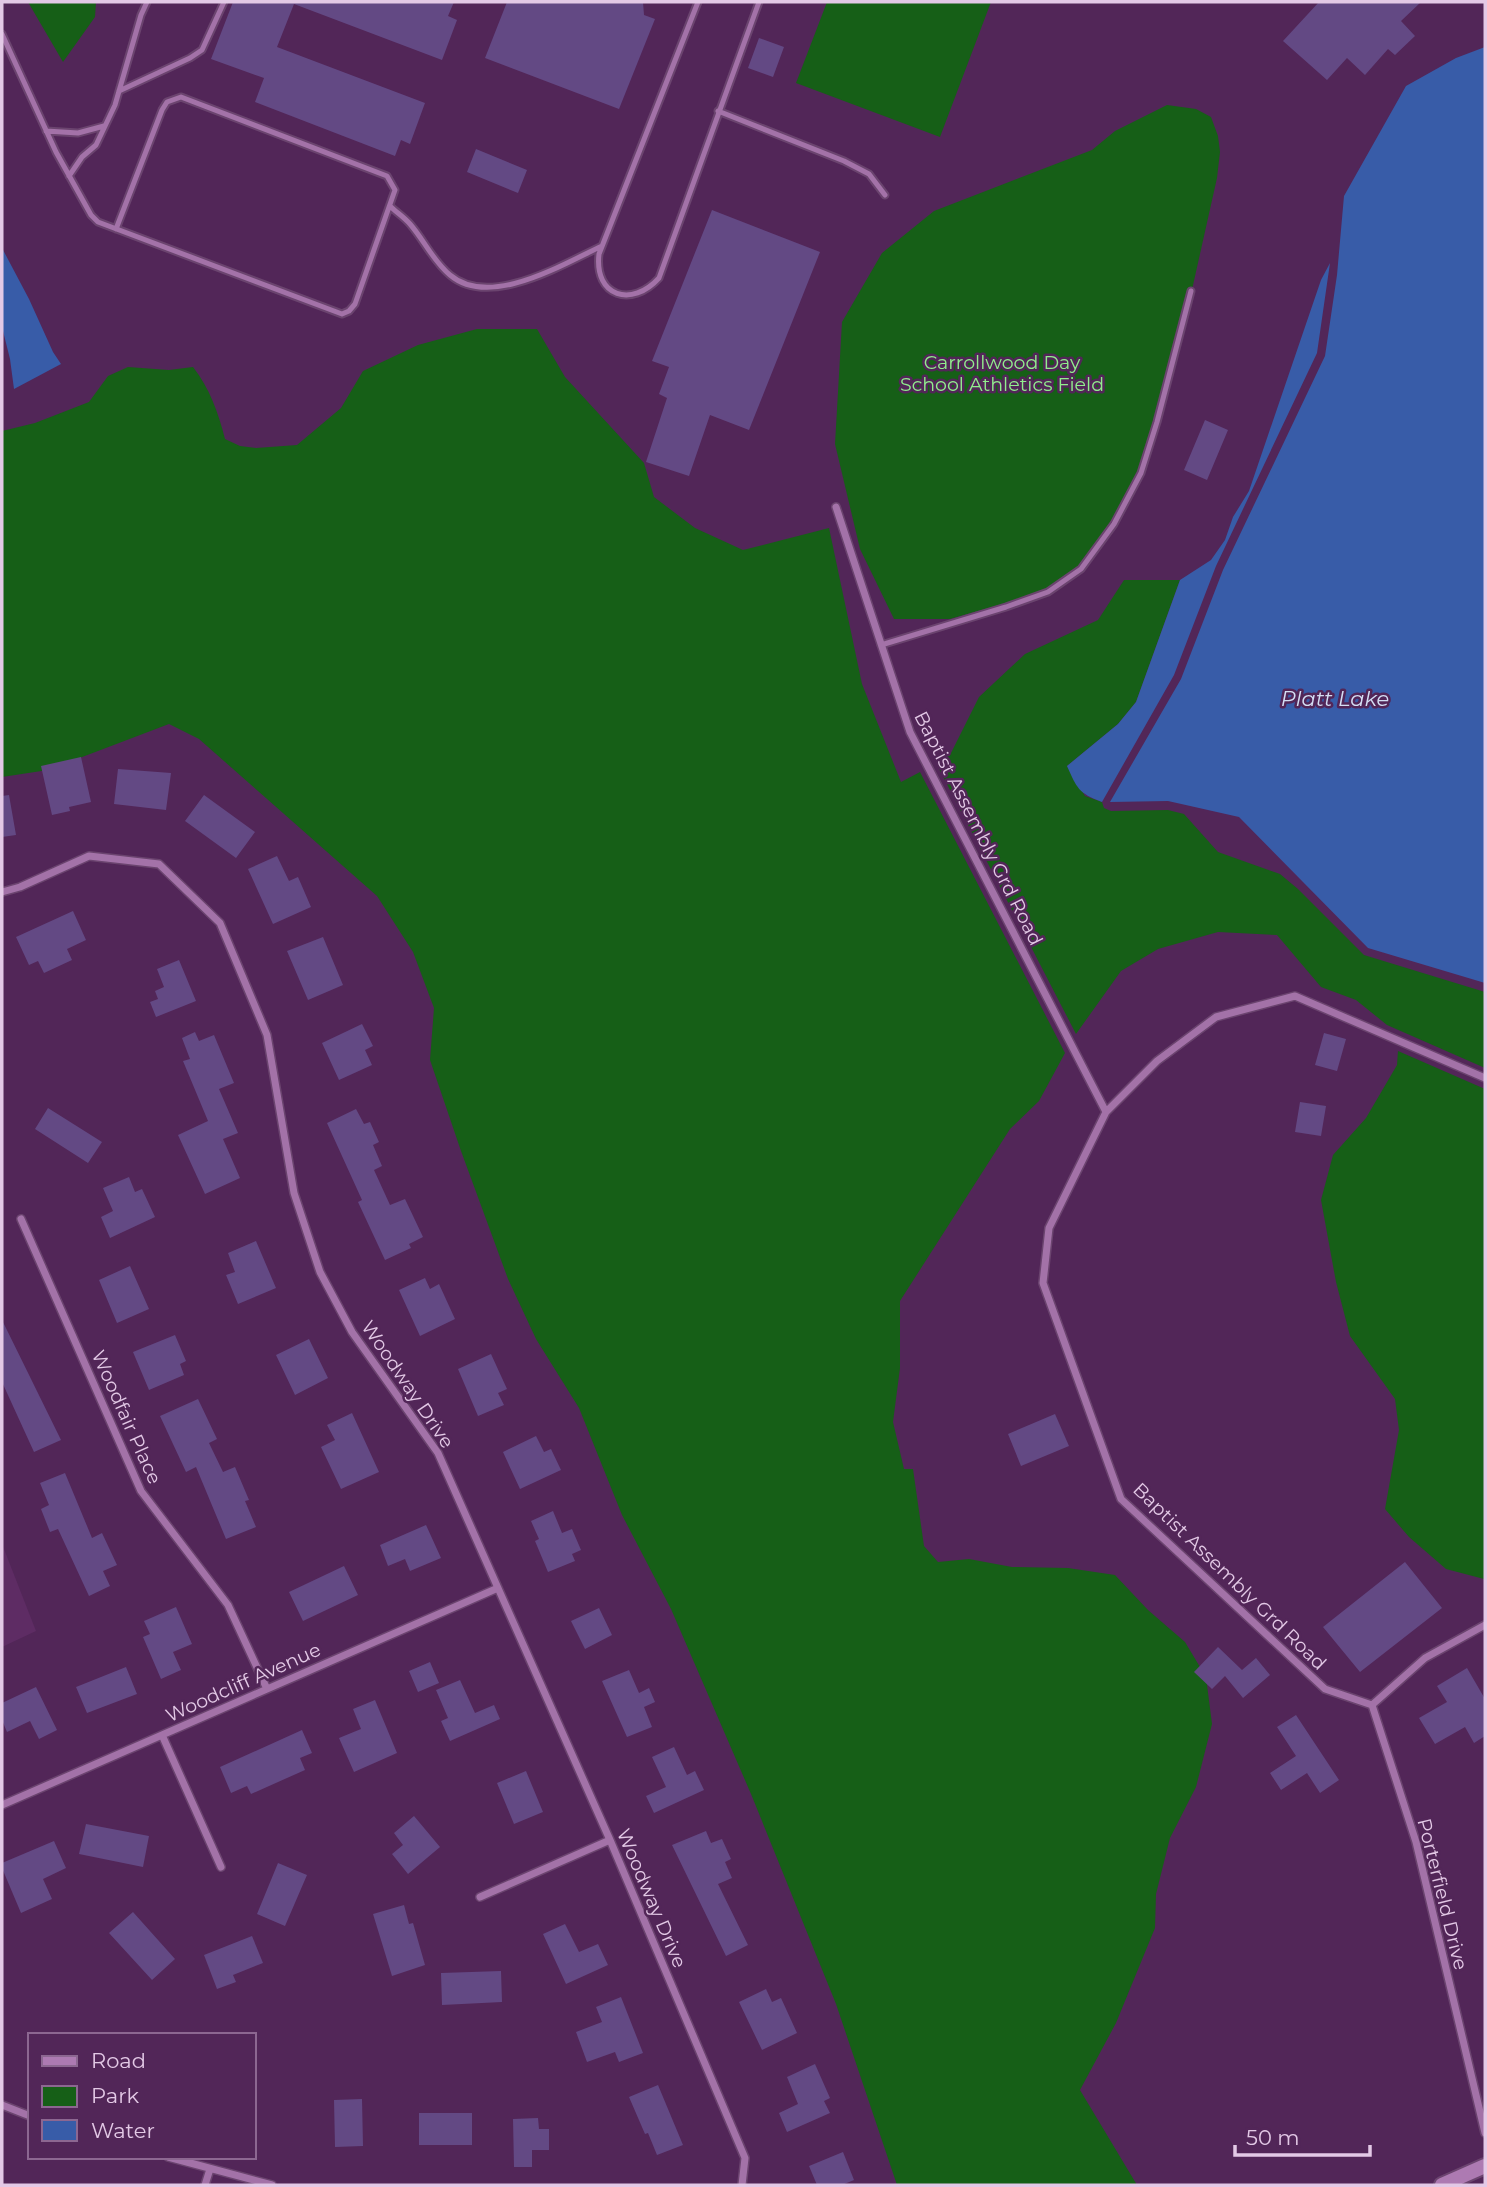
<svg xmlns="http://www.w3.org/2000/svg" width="1487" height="2187" font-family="Montserrat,sans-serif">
  <rect width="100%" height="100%" fill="#522658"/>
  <path fill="#5e2c64" d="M2 1544 36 1631 2 1647Z"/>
  <path fill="#165f17" d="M28 2H96L95 17 63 62Z
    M827 2H991L940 137 796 83Z
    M1167 105 1196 109 1211 117 1218 136 1220 152 1217 178 1187 312 1141 478 1084 564 1051 590 950 619H894L860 549 835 444 842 322 882 253 934 211 1092 150 1115 131Z
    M477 329H537L565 377 644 463 654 497 695 528 743 550 829 528 862 684 901 782 920 772 1065 1053 1039 1101 1010 1129 900 1301V1368L893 1422 904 1469H913L924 1546 938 1562 969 1559 1012 1567 1068 1568 1115 1575 1148 1610 1185 1642 1206 1677 1212 1724 1196 1787 1170 1838 1156 1894 1155 1928 1116 2023 1080 2090 1137 2185H897L836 2004 751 1794 671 1609 622 1515 579 1408 536 1339 508 1279 461 1151 430 1060 434 1008 413 952 377 896 199 739 169 724 48 770 2 777V431L35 423 89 402 108 376 128 367 169 370 193 367C210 389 218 412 225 439L240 446 256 448 297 445 341 408 363 371 418 345Z
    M1124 580H1180L1136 702 1118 724 1067 766 1085 796 1102 802 1104 808 1111 811 1168 810 1184 814 1218 852 1280 874 1298 889 1364 955 1485 992V1068L1387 1025 1356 1000 1321 987 1277 935 1218 932 1158 949 1121 971 1076 1034 936 763 950 755 979 697 1025 654 1098 620Z
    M1398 1051 1485 1089 1484 1579 1446 1569 1409 1537 1385 1509 1399 1430 1395 1399 1350 1336 1336 1282 1321 1200 1333 1155 1366 1118 1397 1065Z"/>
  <path fill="#385ca8" d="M1485 47V983L1368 948 1239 817 1168 801 1110 802 1181 679 1223 570 1325 356 1337 275 1344 196 1406 86 1456 58Z
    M2 248 29 299 53 352 61 364 14 389 10 359 2 327Z
    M1330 263 1317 353 1216 566 1174 675 1102 802C1078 793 1077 788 1067 766L1118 724 1136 702 1180 580 1211 560 1225 540 1233 517 1249 491 1321 280Z"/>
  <path fill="#634984" d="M233 2H454L448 16 457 20 442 60 294 4 277 47 425 103 410 144 401 140 395 156 255 102 264 78 211 59Z
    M507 2H643L644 15 655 19 619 109 485 58Z
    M1319 2H1421L1401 21 1415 36 1395 55 1388 49 1365 75 1347 58 1327 80 1283 41Z
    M759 38 784 47 773 77 748 68Z
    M476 149 527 170 518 193 467 172Z
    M712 210 820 252 749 430 710 415 689 476 646 462 667 398 659 394 669 367 652 361Z
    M1205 420 1228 430 1207 480 1184 470Z
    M81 757 91 802 69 807 70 811 52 815 41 766Z
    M118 769 171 773 166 810 114 804Z
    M9 795 16 835 2 837V796Z
    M204 795 255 832 236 858 185 821Z
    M277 856 289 881 298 877 311 907 273 924 248 869Z
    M73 911 86 940 67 949 72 960 44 973 38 961 29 965 16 937Z
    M323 937 343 985 308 1000 287 951Z
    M179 960 196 1001 156 1017 150 1002 158 999 155 991 164 987 157 969Z
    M362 1024 373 1046 365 1050 372 1065 339 1080 322 1043Z
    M195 1032 199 1041 214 1035 234 1083 219 1089 238 1133 223 1139 240 1178 205 1194 178 1135 208 1121 183 1061 190 1059 182 1038Z
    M1324 1033 1346 1039 1337 1071 1315 1065Z
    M1300 1102 1326 1106 1321 1136 1295 1132Z
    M48 1108 102 1142 88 1163 35 1129Z
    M356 1109 364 1124 370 1122 379 1142 373 1145 382 1166 374 1170 390 1205 405 1199 423 1237 409 1244 411 1248 385 1260 358 1202 362 1200 327 1123Z
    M129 1177 135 1192 142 1189 155 1217 110 1238 101 1217 113 1211 103 1188Z
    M256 1241 276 1288 238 1304 226 1275 235 1272 228 1253Z
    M130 1266 149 1309 117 1323 99 1280Z
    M425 1278 430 1289 439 1284 455 1319 420 1336 399 1290Z
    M2 1320 61 1440 34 1452 2 1382Z
    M175 1335 186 1361 180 1364 184 1375 149 1390 133 1352Z
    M309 1339 328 1378 295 1395 276 1355Z
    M491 1354 507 1389 498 1393 504 1405 478 1416 458 1369Z
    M198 1399 217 1439 209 1443 223 1472 235 1467 249 1500 245 1501 256 1527 226 1539 196 1467 186 1472 160 1416Z
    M352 1413 379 1472 341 1489 321 1447 335 1440 327 1425Z
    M1055 1414 1069 1446 1021 1466 1008 1434Z
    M536 1436 544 1452 551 1449 561 1470 520 1489 503 1452Z
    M65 1473 92 1538 102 1533 117 1565 103 1571 110 1586 89 1596 58 1529 50 1532 41 1509 49 1505 40 1483Z
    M553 1511 562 1533 572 1529 581 1550 572 1554 575 1561 548 1572 535 1541 539 1539 531 1521Z
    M426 1525 441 1558 410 1571 405 1559 388 1566 380 1545Z
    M1405 1562 1442 1608 1360 1672 1323 1627Z
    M344 1566 358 1595 303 1621 289 1592Z
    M176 1607 192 1644 173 1652 181 1670 161 1679 143 1637 150 1634 144 1621Z
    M599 1608 612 1635 585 1649 571 1621Z
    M1218 1647 1242 1670 1256 1658 1270 1675 1243 1698 1225 1676 1212 1689 1194 1672Z
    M430 1662 439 1683 418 1692 409 1671Z
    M126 1667 137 1694 87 1713 76 1687Z
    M1467 1668 1485 1699V1736L1474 1743 1465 1727 1435 1744 1419 1718 1447 1702 1437 1686Z
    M629 1670 639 1693 649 1688 655 1702 644 1707 652 1727 627 1737 602 1681Z
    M460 1680 475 1713 494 1705 500 1719 450 1741 441 1721 448 1718 436 1690Z
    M36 1687 57 1730 39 1739 30 1721 7 1732 2 1720V1703Z
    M375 1700 397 1753 354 1772 339 1738 361 1729 353 1709Z
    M1296 1715 1339 1780 1320 1793 1307 1773 1281 1790 1270 1773 1296 1756 1277 1727Z
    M302 1730 312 1753 300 1758 305 1770 251 1794 247 1786 231 1793 220 1767Z
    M674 1747 687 1775 695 1771 704 1790 654 1813 646 1796 666 1787 652 1757Z
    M526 1771 543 1812 514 1824 497 1783Z
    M414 1816 440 1847 408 1874 392 1854 403 1845 394 1833Z
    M86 1824 149 1836 143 1867 79 1854Z
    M706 1831 711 1843 722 1839 731 1859 725 1862 732 1878 718 1884 748 1945 726 1956 672 1845Z
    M54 1841 66 1868 43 1879 52 1899 21 1913 2 1868V1863Z
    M278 1863 307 1875 285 1926 257 1914Z
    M404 1905 409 1924 413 1923 425 1965 392 1976 373 1914Z
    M133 1912 175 1959 152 1980 109 1933Z
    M565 1924 579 1952 598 1944 608 1965 566 1984 543 1934Z
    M252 1936 263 1963 233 1975 236 1982 217 1989 204 1955Z
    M501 1971 502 2002 442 2005 441 1973Z
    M766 1989 772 2002 781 1998 797 2033 762 2050 739 2002Z
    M621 1997 643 2053 619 2062 615 2052 587 2062 576 2032 602 2022 596 2007Z
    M815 2064 830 2098 824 2101 830 2113 787 2132 779 2113 798 2104 787 2077Z
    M658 2085 683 2145 657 2155 648 2133 645 2134 629 2097Z
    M362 2099 363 2146 335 2147 334 2100Z
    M419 2113H472V2145H419Z
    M538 2118 539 2129H549V2150H532V2167H514L513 2119Z
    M843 2152 854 2180 842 2185H817L809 2166Z"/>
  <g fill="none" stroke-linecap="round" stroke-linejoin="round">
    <g stroke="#6b446f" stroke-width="9">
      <path id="lane" d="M698 2 599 254C594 297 632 308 659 278L759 2
        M2 34 56 152 91 215 98 222 342 314 349 311 355 304 395 190 387 176 181 97 167 102 162 110 116 229
        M119 91 190 58 202 50 224 2
        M718 111 844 161 869 174 885 195
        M46 131 78 133 104 126
        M69 176 82 157 96 145 115 105 141 15 147 2
        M390 206C396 212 404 217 410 224 424 240 433 261 450 275 490 309 563 264 602 246
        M881 645 1006 607 1048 592 1081 569 1114 524 1141 473 1157 422 1191 291"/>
    </g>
    <g stroke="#6b446f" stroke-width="10">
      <path id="street" d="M836 507 910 732 1106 1112
        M2 892 20 887 89 856 159 864 220 923 267 1035 294 1193 320 1272 352 1332 438 1453 610 1840 745 2158 742 2185
        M21 1219 141 1491 228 1605 267 1689
        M1372 1705 1325 1689 1121 1499 1043 1283 1049 1228 1106 1112 1157 1061 1216 1017 1295 996 1485 1078
        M1372 1705 1416 1842 1485 2133
        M1372 1705 1425 1658 1485 1625
        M162 1735 221 1867
        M2 1805 498 1588
        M480 1897 610 1840
        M2 2105 30 2116
        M168 2157 272 2185
        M205 2185 210 2169"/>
    </g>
    <g stroke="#6b446f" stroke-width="18">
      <path id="secondary" d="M1442 2185 1485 2166"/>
    </g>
    <use href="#lane" stroke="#a372a8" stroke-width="5"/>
    <use href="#street" stroke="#a372a8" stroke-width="7"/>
    <use href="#secondary" stroke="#ad7ab2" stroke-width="14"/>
  </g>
  <g text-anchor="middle" stroke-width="5" stroke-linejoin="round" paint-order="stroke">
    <g font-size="19" fill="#91ee8d" stroke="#522658">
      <text x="1002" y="369">Carrollwood Day<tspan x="1002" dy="22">School Athletics Field</tspan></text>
    </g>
    <g font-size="19" fill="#e3c9e6" stroke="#522658">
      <text transform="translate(979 828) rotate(63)" y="7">Baptist Assembly Grd Road</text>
      <text transform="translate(408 1384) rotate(56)" y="7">Woodway Drive</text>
      <text transform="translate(127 1417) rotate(66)" y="7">Woodfair Place</text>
      <text transform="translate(1230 1576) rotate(44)" y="7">Baptist Assembly Grd Road</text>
      <text transform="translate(243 1682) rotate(-24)" y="7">Woodcliff Avenue</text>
      <text transform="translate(1443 1894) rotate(76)" y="7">Porterfield Drive</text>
      <text transform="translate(652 1898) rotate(67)" y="7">Woodway Drive</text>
    </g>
    <g font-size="21" font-style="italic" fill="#d3def4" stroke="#522658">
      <text x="1335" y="706">Platt Lake</text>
    </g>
  </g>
  <rect width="1487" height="2187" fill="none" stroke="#e3c9e6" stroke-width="7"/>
  <rect x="28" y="2033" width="228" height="126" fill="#522658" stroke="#8c6791" stroke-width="2"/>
  <rect x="42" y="2056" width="35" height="10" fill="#ad7ab2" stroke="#8c6791" stroke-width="2"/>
  <text x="91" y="2068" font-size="21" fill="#e3c9e6">Road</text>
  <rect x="42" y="2086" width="35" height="21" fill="#165f17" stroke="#8c6791" stroke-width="2"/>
  <text x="91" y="2103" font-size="21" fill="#e3c9e6">Park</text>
  <rect x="42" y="2120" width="35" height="21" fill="#385ca8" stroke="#8c6791" stroke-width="2"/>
  <text x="91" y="2138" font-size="21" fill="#e3c9e6">Water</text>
  <path d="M1235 2145v10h135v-10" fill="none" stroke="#e3c9e6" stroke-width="3.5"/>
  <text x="1246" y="2145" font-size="21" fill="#e3c9e6" stroke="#522658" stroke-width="5" paint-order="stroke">50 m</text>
</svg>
